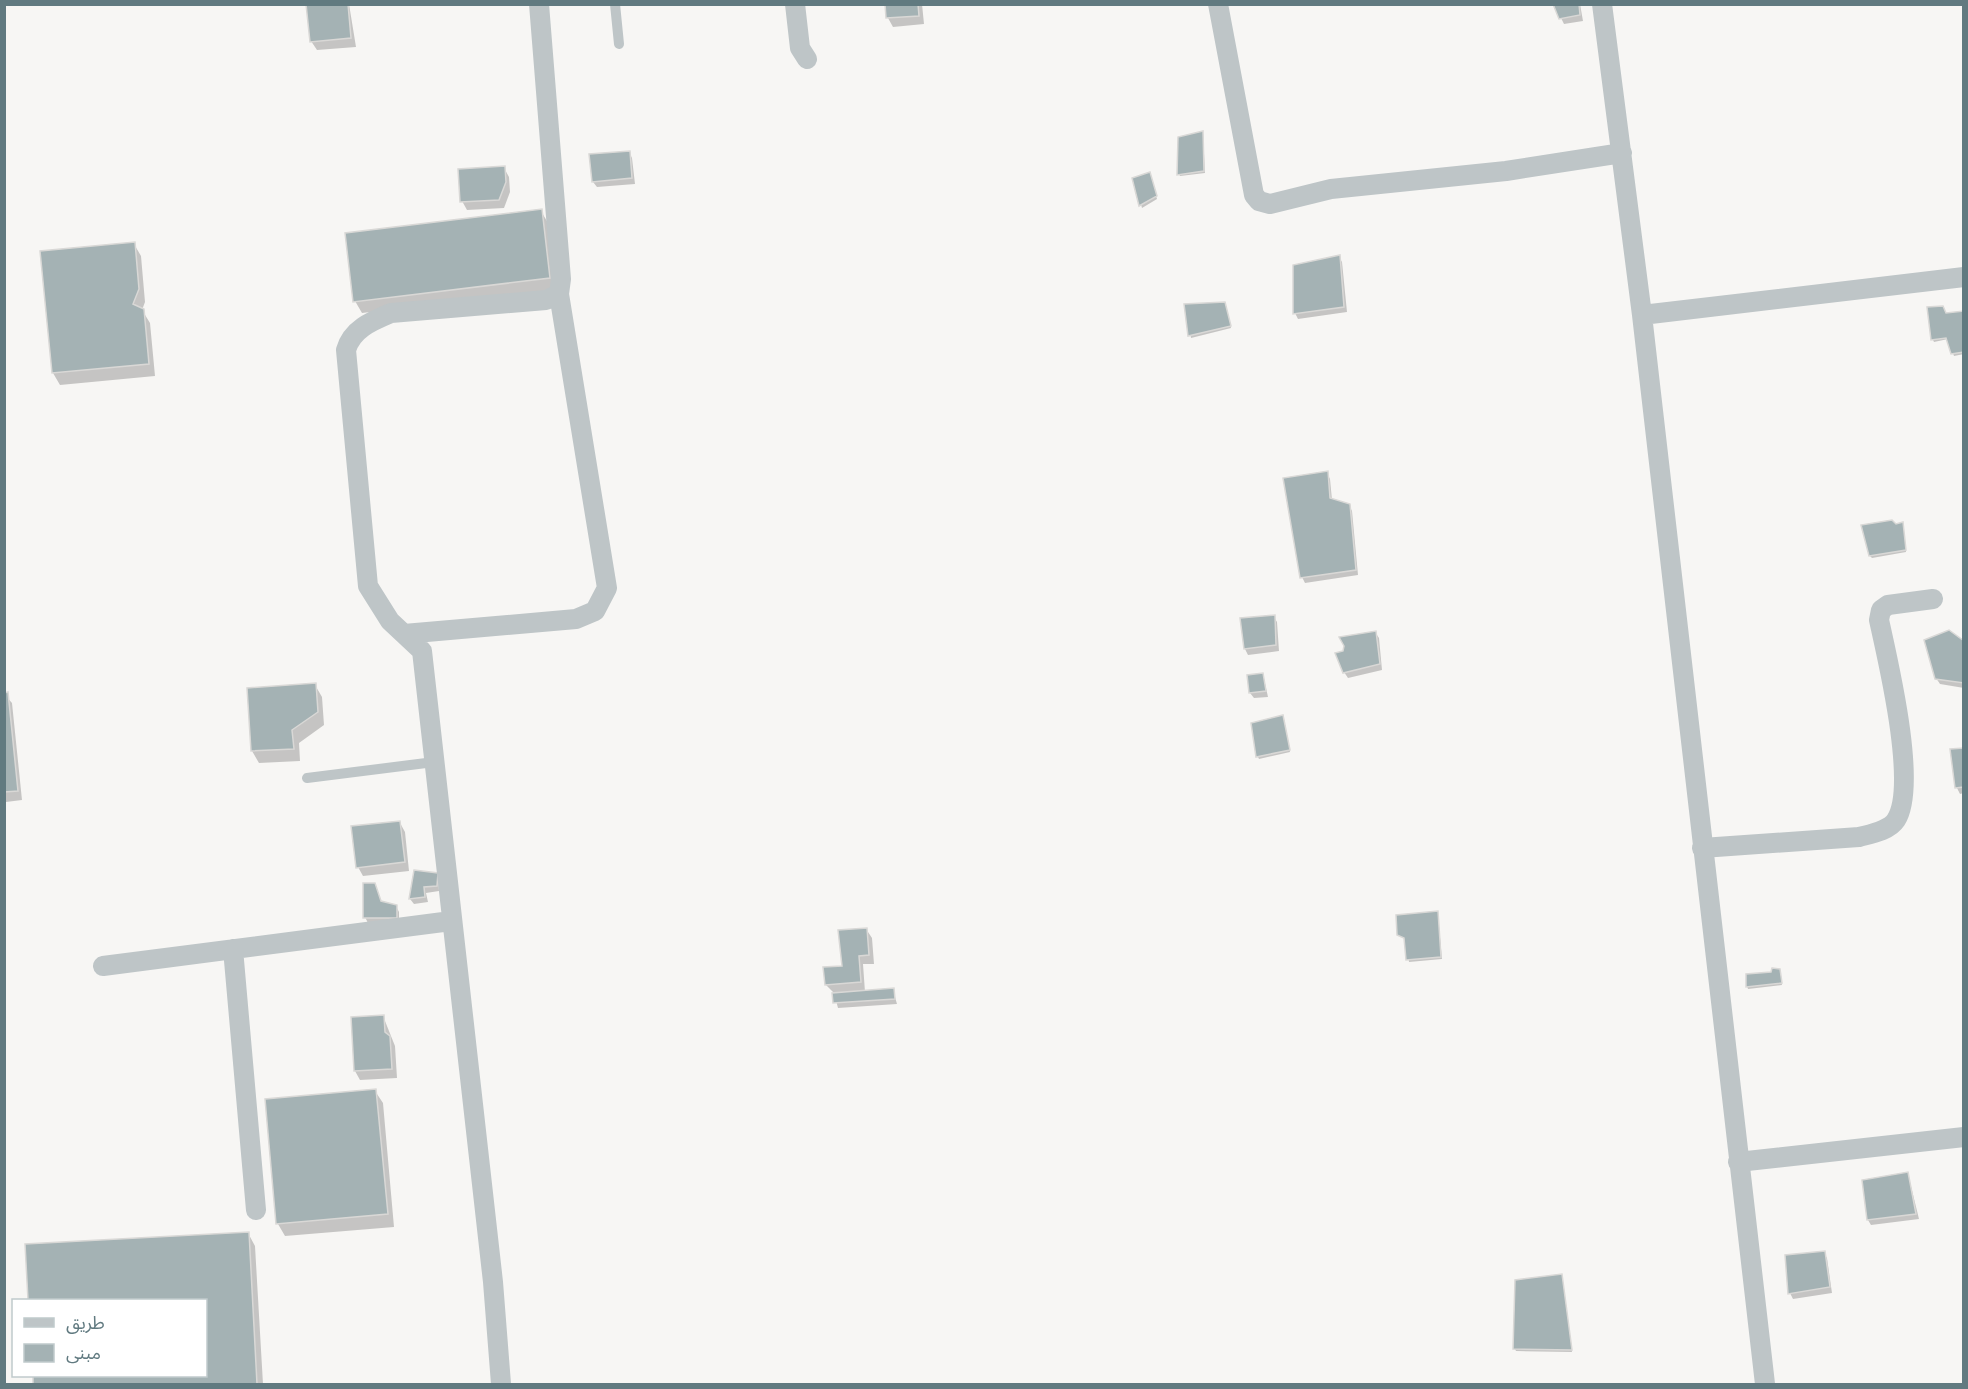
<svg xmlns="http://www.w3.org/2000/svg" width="1968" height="1389" font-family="Mulish,'Noto Sans Arabic',sans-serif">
  <rect width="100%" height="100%" fill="#f7f6f4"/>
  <path fill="#0003" d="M308 4H349L356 47 317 50 311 41Z
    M887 4H922L924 24 893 27 888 18Z
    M1554 4H1580L1583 21 1564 24Z
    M1203 133 1205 173 1180 176 1179 174Z
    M629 152 632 158 635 184 597 187 593 182Z
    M504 168 509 177 510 192 504 208 467 210 462 201Z
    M1150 176 1157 199 1142 208 1134 179Z
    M541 211 548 223 557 290 362 313 355 301Z
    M134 244 141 256 145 302 142 310 150 323 155 376 60 385 53 373Z
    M1339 257 1342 262 1347 312 1298 319 1295 313Z
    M1186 305 1226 306 1231 328 1191 338Z
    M1964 312V354L1954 356 1948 339 1934 342 1933 340 1946 315Z
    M1327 473 1330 479 1332 500 1349 505 1352 511 1358 575 1305 583 1302 577Z
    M1903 524 1906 552 1872 558 1870 556 1896 525Z
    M1274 617 1277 622 1279 651 1248 655 1245 649 1242 619Z
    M1375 632 1379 638 1382 670 1348 678 1344 672V653Z
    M1964 644V688L1940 684 1936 678Z
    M1263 674 1268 697 1254 698 1250 693Z
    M315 685 322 697 324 725 299 743 300 761 259 763 252 751Z
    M4 694 12 703 22 800 6 802Z
    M1284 719 1290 752 1259 759 1258 757Z
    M1964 749V793L1960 794 1957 788 1952 750Z
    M400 823 405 832 409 871 363 876 358 867Z
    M438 875 439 891 426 893 428 902 414 904 410 899Z
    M374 884 382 903 396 906 399 912V923H368L365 917Z
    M1438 915 1442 959 1409 962 1406 940 1399 935Z
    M866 929 872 938 874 964H863L865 992 893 990 897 1004 838 1008 834 993 826 985 843 967Z
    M1779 970 1782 985 1748 989 1747 986Z
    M383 1016 395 1046 397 1078 360 1080 355 1071Z
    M375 1091 383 1103 394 1227 285 1236 278 1224Z
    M1908 1174 1919 1219 1871 1225 1868 1220Z
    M248 1233 255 1246 263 1384H35L34 1376H206V1300H30L27 1246Z
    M1824 1253 1827 1258 1832 1293 1793 1299 1790 1293Z
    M1561 1276 1572 1352 1516 1351 1515 1349Z"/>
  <path fill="#a4b2b4" stroke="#d9d8d6" stroke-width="1.5" d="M306 4H348L351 38 310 42Z
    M885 4H918L919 16 886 18Z
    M1553 4H1579L1580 15 1559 19Z
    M1203 131 1204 171 1177 175 1178 137Z
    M630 151 632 178 592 182 589 154Z
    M505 166 506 182 499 200 460 202 458 169Z
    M1150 172 1157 196 1139 206 1132 178Z
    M542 209 550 278 353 302 345 233Z
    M135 242 139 289 133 304 144 309 149 364 52 373 40 251Z
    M1340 255 1344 307 1293 314V265Z
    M1225 302 1231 326 1188 336 1184 304Z
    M1943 306 1946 313 1964 311V352L1951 354 1946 338 1931 340 1927 307Z
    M1328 471 1330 498 1350 504 1356 570 1300 578 1283 478Z
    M1892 520 1896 524 1903 522 1906 550 1869 556 1861 525Z
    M1275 615 1276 645 1244 649 1240 618Z
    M1949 630 1964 641V683L1935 679 1924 640Z
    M1376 631 1380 664 1343 673 1335 653 1343 651 1344 646 1339 637Z
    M1263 673 1266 691 1249 693 1247 675Z
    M316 683 318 712 292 730 294 749 251 751 247 688Z
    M8 692 18 791 4 792V693Z
    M1283 715 1290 750 1256 757 1251 723Z
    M1964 748V787L1955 788 1950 749Z
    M400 821 405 862 356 868 351 826Z
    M414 870 438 873 437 886 424 887 425 897 409 899Z
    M363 883H375L381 901 397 905V918H363Z
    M1438 911 1441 957 1406 960 1404 938 1397 935 1396 915Z
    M867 928 869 955 859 956 861 982 825 985 823 967 842 966 838 930Z
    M1772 968 1780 969 1782 983 1746 987V974L1771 972Z
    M894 988 895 999 833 1003 832 993Z
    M384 1015 385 1032 390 1036 392 1069 354 1071 351 1017Z
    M376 1089 388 1214 276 1224 265 1099Z
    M1908 1172 1916 1214 1867 1220 1862 1180Z
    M249 1232 257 1384H33V1376H206V1300H28L25 1244Z
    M1825 1251 1830 1287 1788 1294 1785 1255Z
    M1562 1274 1572 1350 1513 1349 1515 1280Z"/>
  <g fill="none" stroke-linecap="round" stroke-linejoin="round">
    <path stroke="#bec5c7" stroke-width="10" d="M615 4 619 44
      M307 778 434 762"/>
    <path stroke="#bec5c7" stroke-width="20" d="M795 4 800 48 807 59
      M1218 4 1254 195 1259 201 1270 204 1331 189 1506 171 1622 153
      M1602 4 1642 315 1765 1384
      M1642 315 1964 277
      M404 634 576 619 595 611 607 588 559 294
      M1702 848 1859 837C1870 834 1889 831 1896 820 1918 786 1888 661 1879 620L1881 610 1888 605 1933 599
      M233 949 256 1210
      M103 966 451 921
      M1738 1162 1964 1137
      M501 1384 493 1282 422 651 390 621 368 586 346 350C352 329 372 321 391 313L546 300 559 294 561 279 539 4"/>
  </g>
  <rect width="1968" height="1389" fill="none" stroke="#617a80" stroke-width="12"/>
  <rect x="12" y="1299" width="195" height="78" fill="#ffffff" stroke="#c0cacc" stroke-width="1.5"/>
  <rect x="24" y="1318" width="30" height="9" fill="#bec5c7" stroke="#c0cacc" stroke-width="1.5"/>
  <text x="66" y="1329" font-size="18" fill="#617a80">طريق</text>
  <rect x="24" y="1344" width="30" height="18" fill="#a4b2b4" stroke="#c0cacc" stroke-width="1.5"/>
  <text x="66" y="1359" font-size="18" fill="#617a80">مبنى</text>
</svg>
